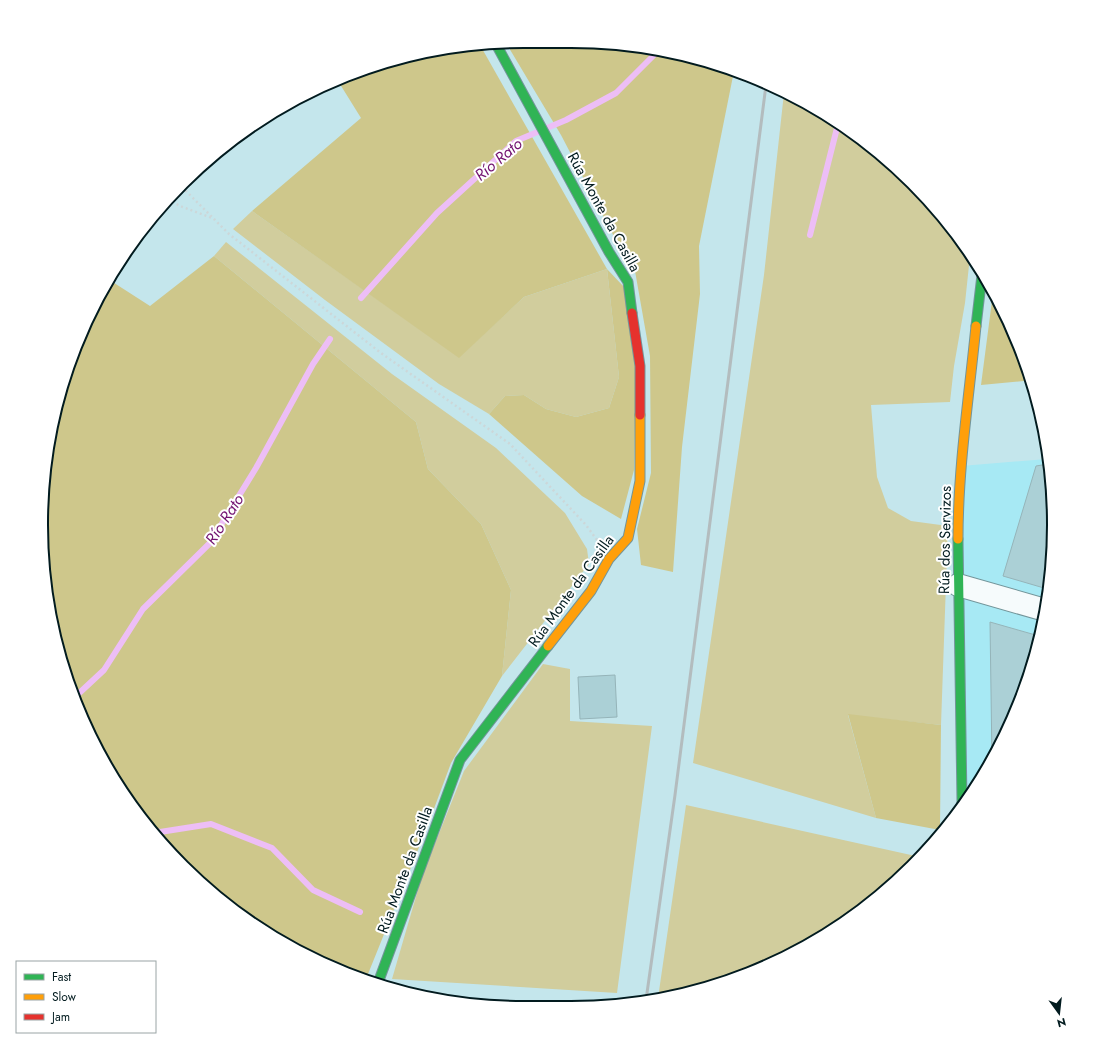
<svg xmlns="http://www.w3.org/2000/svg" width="1095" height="1049" font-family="Jost,sans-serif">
  <rect width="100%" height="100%" fill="#c4e6ec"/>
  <path fill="#a7e9f4" d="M1047 459 1053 493 1050 587 1028 680 989 766 961 806V466Z"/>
  <path fill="#d1cd9d" d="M784 93 812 106 889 161 954 230 970 256 965 303 954 366 950 402 871 405 877 477 888 508 911 521 948 526 941 725 848 715 876 818 693 763 764 275Z
    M252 211 459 357 524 297 607 269 619 377 609 408 576 417 546 409 524 395 505 396 489 414 439 384 325 300 233 229Z
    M226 242 392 374 496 448 565 513 587 549 589 564 502 676 511 590 481 524 428 469 416 422 214 256Z
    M543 664 570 669V721L652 726 617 993 392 979 422 876 464 771Z
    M686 805 920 857 865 908 785 958 696 991 658 998Z"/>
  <path fill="#cec78b" d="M525 41 633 45 726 67 734 71 699 246 700 294 682 447 673 572 641 565 637 529 651 473 650 356 635 271 621 250 561 135 506 43Z
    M480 45 607 269 624 287 636 364 634 470 621 519 582 496 489 414 505 396 524 395 546 409 576 417 609 408 619 377 607 269 524 297 459 358 252 211 361 118 338 81 342 77 430 50Z
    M214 256 416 422 428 469 481 524 511 590 502 676 451 763 426 830 366 979 311 958 230 908 161 843 106 766 67 680 42 556 45 461 67 369 106 283 108 279 150 306Z
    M993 293 1004 310 1028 375 1024 381 981 385Z
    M848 714 941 725 940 830 876 818Z"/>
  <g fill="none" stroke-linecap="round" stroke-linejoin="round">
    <path stroke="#edbef6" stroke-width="6" d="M810 235 838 124
      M361 298 437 213 516 141 566 120 616 93 658 51
      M75 697 104 670 143 609 210 543 256 468 313 364 330 339
      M151 829 160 832 211 824 272 848 313 890 360 912"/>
  </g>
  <path fill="#abd0d6" stroke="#95b4b9" d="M1048 464 1053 493 1051 565 1044 588 1003 576 1036 466Z
    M1051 565 1050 587V589L1044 588Z
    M990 622 1039 636 1028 680 992 761Z
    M615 675 617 717 580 719 578 677Z"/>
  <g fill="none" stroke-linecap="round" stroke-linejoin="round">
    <g stroke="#73959a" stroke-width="24">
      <path id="street" d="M958 585 1045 610"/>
    </g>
    <g stroke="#73959a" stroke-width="11">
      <path id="fast" d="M496 44 609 252 628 282 632 313
        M976 326 982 275
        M958 539 962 802 961 806
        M378 983 460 760 548 646"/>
    </g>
    <g stroke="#73959a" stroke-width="11">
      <path id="slow" d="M958 539C958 468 969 397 976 326
        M548 646 591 591 609 559 628 538 640 481V415"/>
    </g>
    <g stroke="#73959a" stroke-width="11">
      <path id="jam" d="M632 313 640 366V415"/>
    </g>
    <path stroke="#ccd7d9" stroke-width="2.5" stroke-dasharray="2 3" stroke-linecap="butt" d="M182 187 229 234 381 353 510 444 586 525 597 540
      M168 199 180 206 212 218"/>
    <use href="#street" stroke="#f6fbfc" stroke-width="22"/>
    <use href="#fast" stroke="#30b455" stroke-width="9"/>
    <use href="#slow" stroke="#ff9f0a" stroke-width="9"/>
    <use href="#jam" stroke="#e5322d" stroke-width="9"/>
    <path stroke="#b3bcbe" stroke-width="3" d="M646 1000 675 795 766 85"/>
  </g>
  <g text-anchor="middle" stroke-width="4" stroke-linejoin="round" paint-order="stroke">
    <g font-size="15" fill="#021b1f" stroke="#fff">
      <text transform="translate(604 212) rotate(61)" y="5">Rúa Monte da Casilla</text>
      <text transform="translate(945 540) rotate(-89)" y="5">Rúa dos Servizos</text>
      <text transform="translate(571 591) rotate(-54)" y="5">Rúa Monte da Casilla</text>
      <text transform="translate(405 870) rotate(-70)" y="5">Rúa Monte da Casilla</text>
    </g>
    <g font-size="16" font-style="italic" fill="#721271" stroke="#fff">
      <text transform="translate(498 159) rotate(-40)" y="6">Río Rato</text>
      <text transform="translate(224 519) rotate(-57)" y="6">Río Rato</text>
    </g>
  </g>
  <path d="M0 0H1095V1049H0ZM524 48H571A476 476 0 0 1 1047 524V525A476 476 0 0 1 571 1001H524A476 476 0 0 1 48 525V524A476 476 0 0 1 524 48Z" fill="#fff" fill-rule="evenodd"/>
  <path fill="none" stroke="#021b1f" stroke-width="2" d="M524 48H571A476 476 0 0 1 1047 524V525A476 476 0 0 1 571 1001H524A476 476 0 0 1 48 525V524A476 476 0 0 1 524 48Z"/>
  <rect x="16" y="961" width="140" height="72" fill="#ffffff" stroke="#9aa4a5"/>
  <rect x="24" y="974" width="20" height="6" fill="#30b455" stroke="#9aa4a5"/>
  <text x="52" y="981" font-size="12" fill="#021b1f">Fast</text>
  <rect x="24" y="994" width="20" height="6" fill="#ff9f0a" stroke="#9aa4a5"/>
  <text x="52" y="1001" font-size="12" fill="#021b1f">Slow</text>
  <rect x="24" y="1014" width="20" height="6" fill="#e5322d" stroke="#9aa4a5"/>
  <text x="52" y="1021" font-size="12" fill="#021b1f">Jam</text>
  <g transform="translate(1059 1013) rotate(165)" stroke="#ffffff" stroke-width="3" paint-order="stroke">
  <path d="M0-3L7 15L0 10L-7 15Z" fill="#021b1f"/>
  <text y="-6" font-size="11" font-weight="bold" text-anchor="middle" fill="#021b1f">N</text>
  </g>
</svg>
